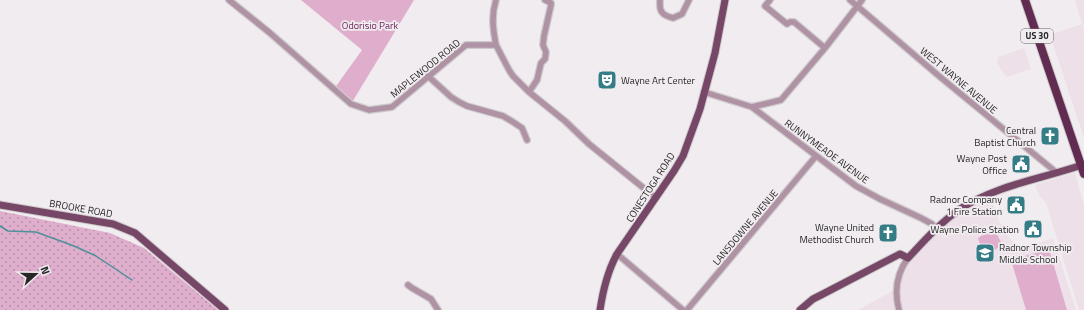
<svg xmlns="http://www.w3.org/2000/svg" width="1084" height="310" font-family="'Titillium Web',sans-serif">
  <defs>
    <pattern id="garden-dots" width="8" height="8" patternUnits="userSpaceOnUse"><rect width="8" height="8" fill="#dfaecd"/><path d="M2 2h.1M6 6h.1" fill="none" stroke="#b58ea6" stroke-width="1.8" stroke-linecap="round"/></pattern>
  </defs>
  <rect width="100%" height="100%" fill="#f1ecef"/>
  <path fill="#ede0e8" d="M1075 0H1084V24L1083 25 1084 29V138L1050 35 1082 24Z
    M1024 48 1031 69 1006 77 997 63 998 57Z
    M1075 173 1084 205V310H1079L1046 203 1039 195 1035 185Z
    M989 194 998 219 1016 248 1020 249 1053 238 1076 310H858L896 289 901 270 940 225Z"/>
  <path fill="#dfaecd" d="M301 0H414L351 104 334 89 362 50Z
    M992 227 995 228V231L1002 244C994 255 981 252 978 238L991 230Z
    M1049 249 1067 310H1026L1011 260Z"/>
  <path fill="url(#garden-dots)" d="M0 211 110 233 144 248 218 310H0Z"/>
  <g fill="none" stroke-linecap="round" stroke-linejoin="round">
    <path stroke="#4c919b" stroke-width="1.5" d="M0 226 8 231 36 232 74 246 96 256 132 280"/>
    <g stroke="#cdc9cb" stroke-width="8">
      <path id="minor" d="M229 0 270 33 351 104 369 110 392 107 466 45H496L509 70 513 76 529 92 565 121 589 144 656 198
        M496 0C491 16 493 29 496 45
        M660 0C659 12 662 15 673 18L682 14 689 0
        M770 0 765 6 787 24 790 22H794L825 48
        M850 0 939 76 1057 173
        M428 76 451 97 459 102 467 106 503 116 513 122 522 128 527 140
        M529 92 537 80 541 63 545 59 546 52 543 45 544 36 551 5V3L545 0
        M704 92 752 107 781 100 825 48 862 0
        M752 107 856 186 880 199 921 218 932 224 936 229
        M617 254 683 310
        M408 285 412 288 431 299 438 310
        M687 310 816 156
        M899 310C894 291 897 273 908 258"/>
    </g>
    <g stroke="#cdc9cb" stroke-width="9">
      <path id="major" d="M0 205 113 224 135 233 225 310
        M600 310C603 290 607 272 617 254L674 171 683 156 700 109 715 53 725 0
        M800 310 813 299 821 295 898 255 900 254 908 258C925 240 940 223 960 209 997 185 1041 179 1082 165"/>
    </g>
    <g stroke="#cdc9cb" stroke-width="10">
      <path id="highway" d="M1025 0 1084 174"/>
    </g>
    <use href="#minor" stroke="#af92a4" stroke-width="5.5"/>
    <use href="#major" stroke="#774767" stroke-width="7"/>
    <use href="#highway" stroke="#622b52" stroke-width="8"/>
  </g>
  <defs>
    <g id="theatre-square" transform="scale(1)"><rect x="-9" y="-9" width="18" height="18" rx="4" fill="#357d86" stroke="#f1ecef"/><path d="M-5-5.5Q0-4 5-5.5V0Q5 5 0 6Q-5 5-5 0ZM-3.3-2.5H-1v1.5H-3.3ZM1-2.5H3.3v1.5H1ZM-2.8 1Q0 5.5 2.8 1Z" fill="#fff"/></g>
    <g id="church-square" transform="scale(1)"><rect x="-9" y="-9" width="18" height="18" rx="4" fill="#357d86" stroke="#f1ecef"/><path d="M-1.2-6h2.4v3.5h3.3v2.4h-3.3V6h-2.4V-.1h-3.3v-2.4h3.3Z" fill="#fff"/></g>
    <g id="civic-square" transform="scale(1)"><rect x="-9" y="-9" width="18" height="18" rx="4" fill="#357d86" stroke="#f1ecef"/><path d="M-.6-6.5H3V-4.5H.6V-3L4-1V1h2V6H-6V1h2V-1L-.6-3ZM-1.2 2.5V6h2.4V2.5Z" fill="#fff"/></g>
    <g id="school-square" transform="scale(1)"><rect x="-9" y="-9" width="18" height="18" rx="4" fill="#357d86" stroke="#f1ecef"/><path d="M0-5L7-2L0 1L-7-2ZM-4 1L0 2.5L4 1V4Q0 6-4 4Z" fill="#fff"/></g>
  </defs>
  <g fill-rule="evenodd">
    <use href="#theatre-square" x="607" y="80"/>
    <use href="#church-square" x="1050" y="136"/>
    <use href="#civic-square" x="1021" y="164"/>
    <use href="#civic-square" x="1016" y="205"/>
    <use href="#civic-square" x="1033" y="229"/>
    <use href="#church-square" x="888" y="233"/>
    <use href="#school-square" x="985" y="253"/>
  </g>
  <g text-anchor="middle" stroke-width="3.5" stroke-linejoin="round" paint-order="stroke">
    <rect fill="#f1ecef" stroke="#646264" stroke-width="1" x="1021" y="29" width="32" height="14" rx="3"/>
    <g font-size="9" font-weight="bold" fill="#282728">
      <text x="1037" y="39">US 30</text>
    </g>
    <g font-size="10" fill="#6b2057" stroke="#f1ecef">
      <text x="370" y="29">Odorisio Park</text>
    </g>
    <g font-size="10" fill="#282728" stroke="#f1ecef">
      <text transform="translate(425 68) rotate(-39)" y="4">MAPLEWOOD ROAD</text>
      <text transform="translate(959 80) rotate(40)" y="4">WEST WAYNE AVENUE</text>
      <text transform="translate(827 151) rotate(36)" y="4">RUNNYMEADE AVENUE</text>
      <text transform="translate(650 187) rotate(-57)" y="4">CONESTOGA ROAD</text>
      <text transform="translate(81 208) rotate(10)" y="4">BROOKE ROAD</text>
      <text transform="translate(745 227) rotate(-50)" y="4">LANSDOWNE AVENUE</text>
    </g>
    <g font-size="10" fill="#282728" stroke="#f1ecef" text-anchor="end">
      <text x="621" y="84" text-anchor="start">Wayne Art Center</text>
      <text x="1036" y="134">Central<tspan x="1036" dy="12">Baptist Church</tspan></text>
      <text x="1007" y="162">Wayne Post<tspan x="1007" dy="12">Office</tspan></text>
      <text x="1002" y="203">Radnor Company<tspan x="1002" dy="12">1 Fire Station</tspan></text>
      <text x="874" y="231">Wayne United<tspan x="874" dy="12">Methodist Church</tspan></text>
      <text x="1019" y="233">Wayne Police Station</text>
      <text x="999" y="251" text-anchor="start">Radnor Township<tspan x="999" dy="12">Middle School</tspan></text>
    </g>
  </g>
  <g transform="translate(36 274) rotate(69)" stroke="#f1ecef" stroke-width="3" paint-order="stroke">
  <path d="M0-3L7 15L0 10L-7 15Z" fill="#282728"/>
  <text y="-6" font-size="11" font-weight="bold" text-anchor="middle" fill="#282728">N</text>
  </g>
</svg>
